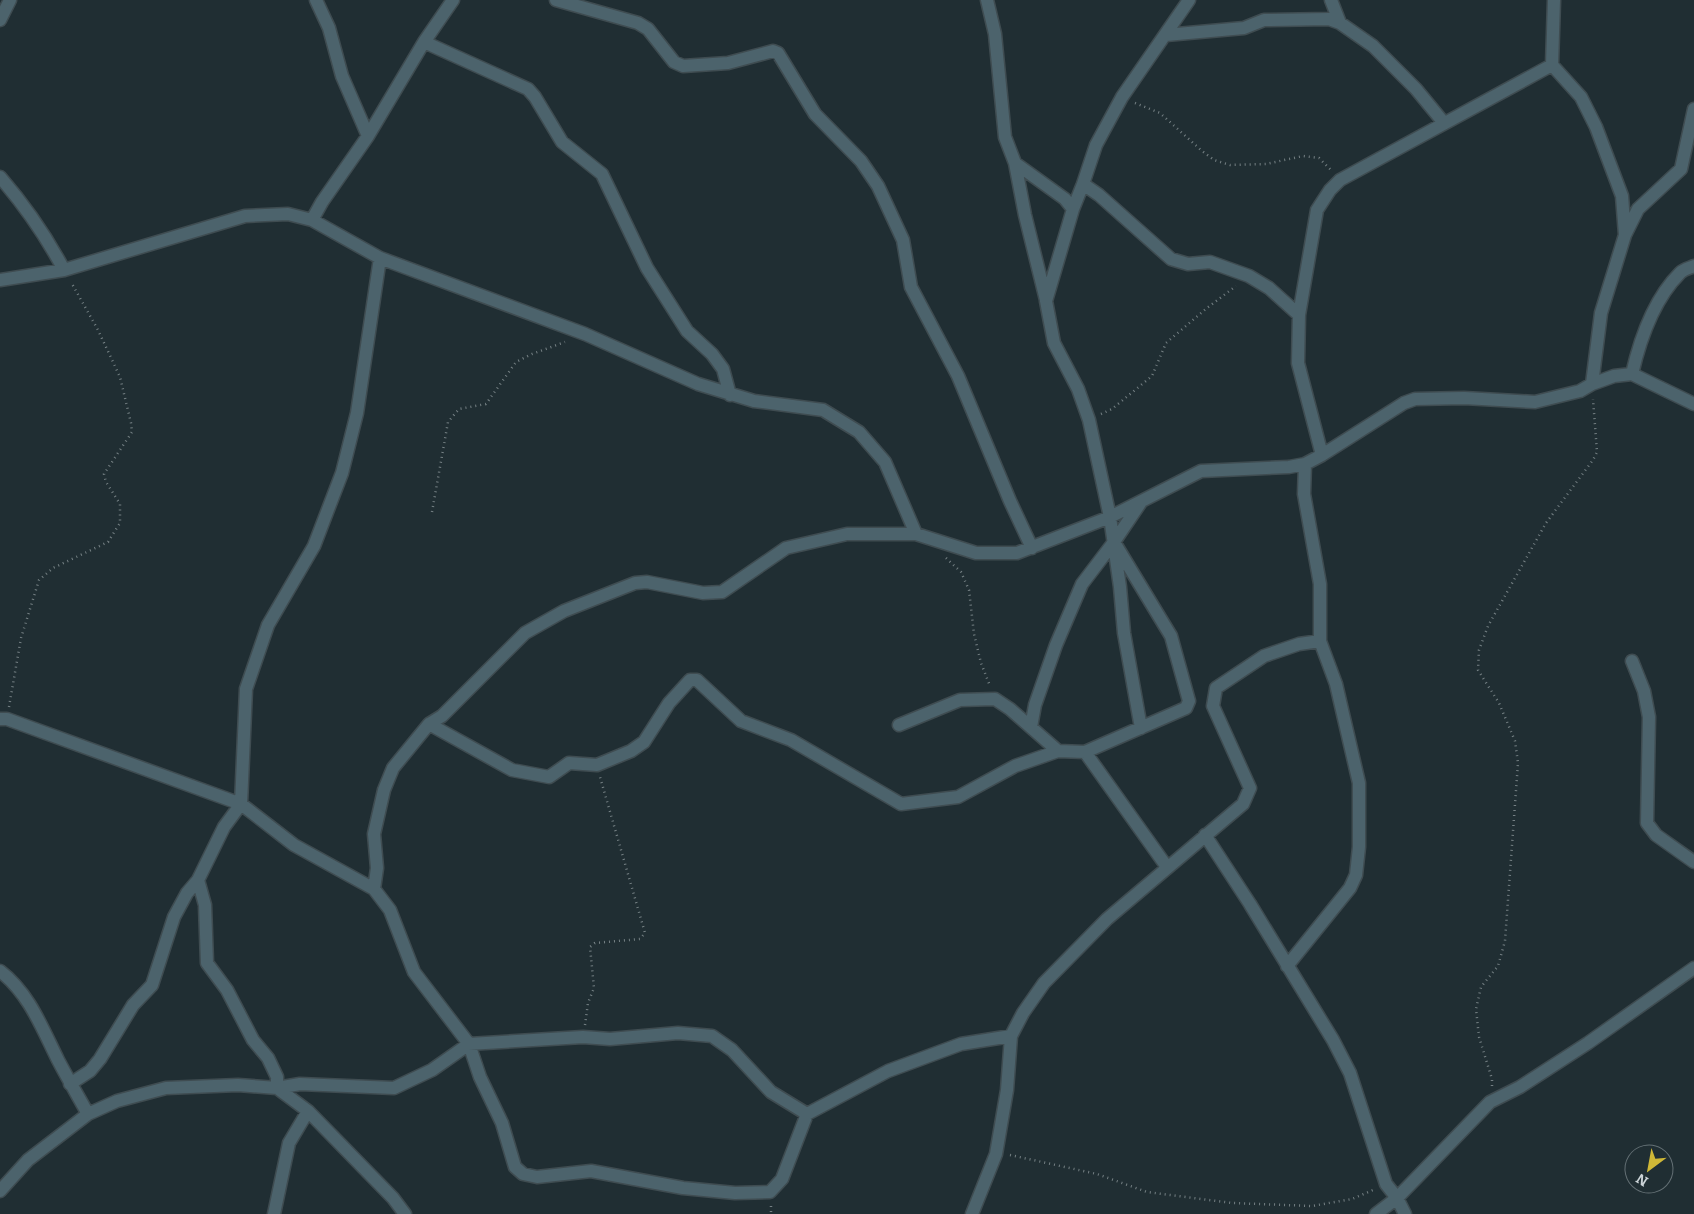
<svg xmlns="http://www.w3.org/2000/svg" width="1694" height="1214" font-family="Bitter,serif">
  <rect width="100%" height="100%" fill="#202e33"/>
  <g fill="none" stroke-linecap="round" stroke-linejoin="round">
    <g stroke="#3f4c51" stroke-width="15">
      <path id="minor" d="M316 0 329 28 342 76 368 136
        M556 0 638 23 648 29 674 62 683 66 728 63 773 51 778 53 815 114 861 161 878 186 903 240 911 287 958 376 1010 501 1032 548
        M987 0 995 34 1005 137 1015 163 1065 199 1073 209 1046 301 1054 343 1078 389 1089 420 1110 517 1120 587 1124 633 1141 728
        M1331 0 1340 23
        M0 20 10 0
        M1166 35 1244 28 1264 20 1329 19 1340 23 1373 46 1416 89 1444 123
        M424 42 528 89 535 97 562 142 602 174 647 268 687 331 712 354 723 369 730 395
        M1552 65 1581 97 1596 127 1622 196 1625 235
        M1015 163 1025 215 1046 300
        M0 177C26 207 46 236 64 270
        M1083 184 1099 195 1171 259 1188 264 1210 262 1249 276 1269 288 1299 315
        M1073 209 1083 184 1096 145 1122 97 1189 0
        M312 220 322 202 368 136 424 42 453 0
        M0 280 64 270 245 216 288 214 312 220 380 258 585 334 698 384 754 401 823 410 859 432 885 462 916 534
        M1632 374C1640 339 1654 299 1680 273 1684 269 1690 268 1694 266
        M1592 384 1601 313 1625 235 1638 209 1681 169 1694 109
        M1322 455 1298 363 1299 315 1317 210 1330 190 1340 180 1552 65 1554 0
        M1632 661 1644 691 1649 717 1647 823 1656 835 1694 862
        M0 719H7L241 804 294 845 374 889 390 910 414 972 469 1044 480 1077 502 1123 515 1167 523 1174 537 1177 591 1171 683 1188 735 1193 770 1192 782 1179 807 1114 888 1071 961 1044 1011 1036
        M429 724 442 716 525 633 564 611 635 583 647 582 703 593 722 592 786 548 847 534H916L976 553H1017L1110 517 1201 471 1289 467 1305 464 1322 455 1404 403 1415 399 1464 398 1535 402 1580 391 1592 384 1614 376 1632 374 1694 404
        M899 725 960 700 995 699 1010 709 1058 751
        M1031 727 1035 705 1056 645 1082 584 1114 542 1141 502
        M1085 752 1167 867
        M1205 835 1250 904 1333 1040 1350 1073 1386 1184 1397 1198 1405 1214
        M198 880 205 905 207 963 227 990 253 1040 268 1058 277 1077V1088L300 1084 394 1088 432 1070 469 1044 583 1037 610 1039 678 1033 712 1036 732 1050 771 1092 807 1114
        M374 889 377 868 374 834 384 790 393 768 429 724 512 770 549 777 569 763 597 765 631 751 644 742 669 703 690 680H697L741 721 791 740 901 804 958 797 1015 766 1058 751 1085 752 1186 708 1189 701 1171 636 1114 542
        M1287 966 1350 888 1356 875 1359 847V783L1336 684 1320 641V584L1304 494 1305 464
        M0 971C29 993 42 1028 58 1060 68 1079 78 1096 88 1114
        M70 1084 90 1071 100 1059 133 1005 152 985 174 917 187 893 198 880 224 827 241 804 246 689 268 625 314 546 342 473 357 413 380 258
        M0 1191 28 1160 88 1114 117 1101 166 1088 238 1085 277 1088 308 1111 393 1198 405 1214
        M274 1214 289 1143 308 1111
        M972 1214 996 1154 1007 1090 1011 1036 1023 1013 1044 983 1107 919 1243 804 1250 788 1213 706 1216 688 1264 656 1299 644 1320 641
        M1376 1214 1397 1198 1490 1102 1520 1087 1588 1043 1694 968"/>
    </g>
    <path stroke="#758084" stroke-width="2.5" stroke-dasharray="1 4" stroke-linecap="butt" d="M1135 103 1160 113 1202 151 1214 160 1230 165 1266 164 1303 156 1319 158 1331 170
      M1101 414 1112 409 1152 376 1166 343 1207 308 1236 286
      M432 512 448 422 459 409 486 404 516 362 532 354 565 342
      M946 558 961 572 969 590 974 634 981 663 990 686
      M9 707 21 638 39 580 53 568 108 542 120 523V504L106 482 104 474 132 432 131 423 120 377 98 330 71 282
      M585 1025 588 1003 594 988 590 947 595 943 640 939 645 933 600 777
      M1492 1086V1079L1479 1037 1476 1009 1481 987 1498 966 1505 941 1518 763 1515 741 1499 703 1478 670 1479 650 1488 626 1546 523 1593 460 1597 452 1593 399
      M1010 1155 1097 1174 1147 1192 1232 1203 1312 1206 1352 1199 1373 1190
      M771 1206V1214"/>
    <use href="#minor" stroke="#4c636c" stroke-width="12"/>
  </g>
  <g transform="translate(1649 1169) rotate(212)"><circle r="24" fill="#202e33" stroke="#647075"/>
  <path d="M0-4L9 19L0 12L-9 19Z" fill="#cfb837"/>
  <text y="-8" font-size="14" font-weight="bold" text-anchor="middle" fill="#cbd3d7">N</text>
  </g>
</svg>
